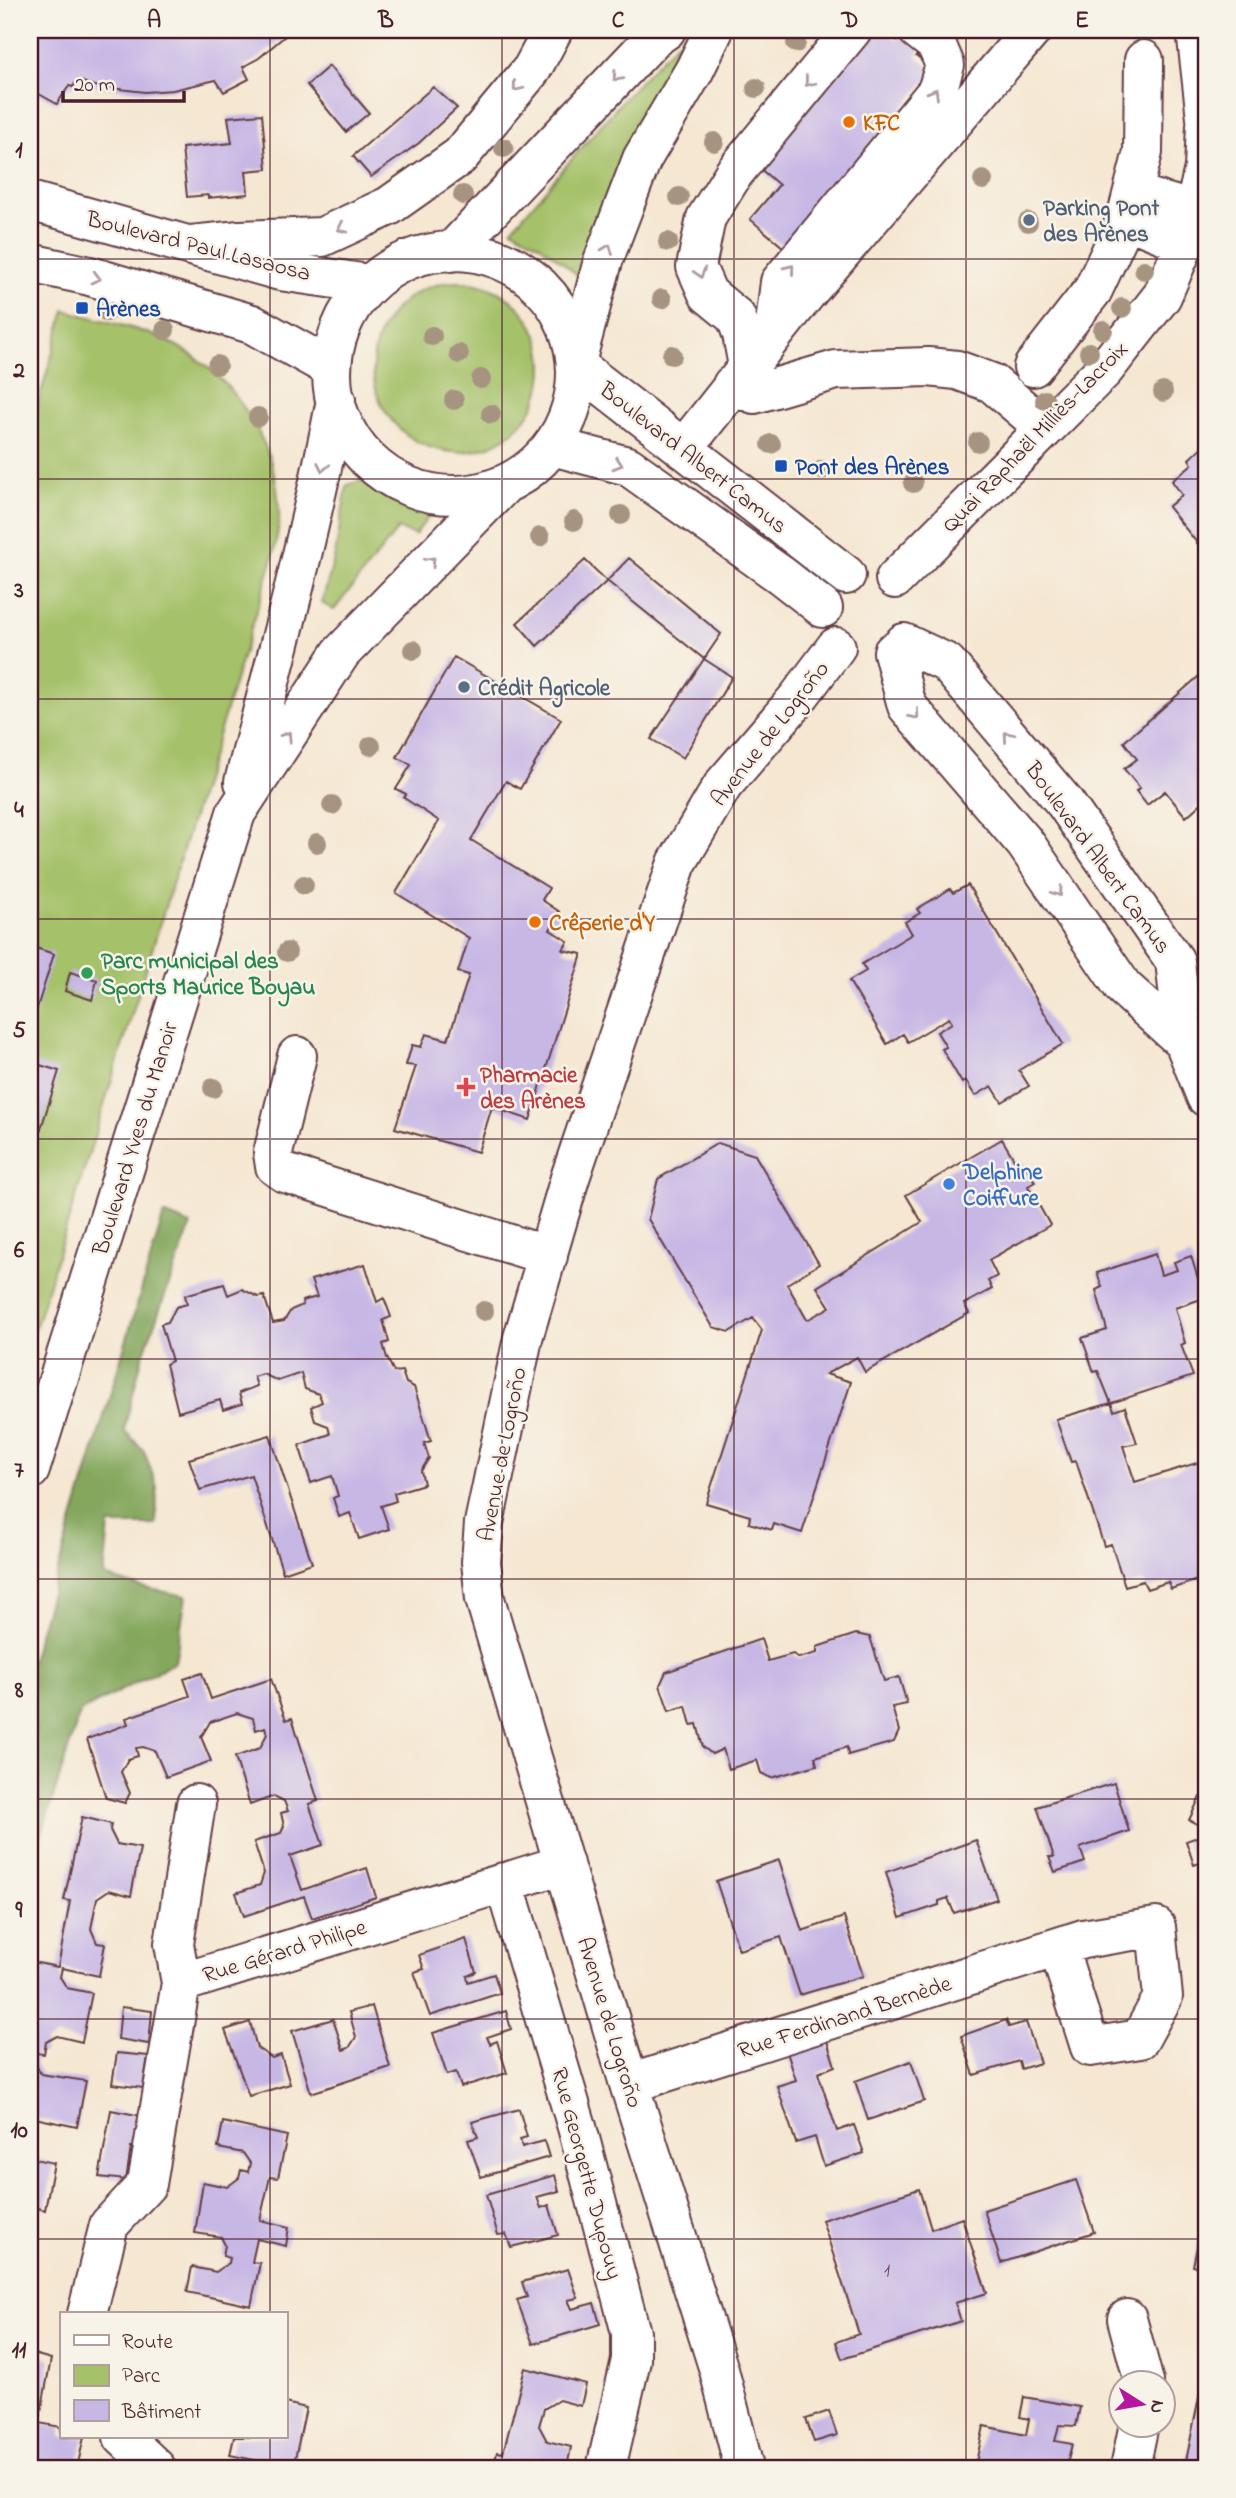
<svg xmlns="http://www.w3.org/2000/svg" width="1236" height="2498" font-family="'Indie Flower',sans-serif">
  <rect width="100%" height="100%" fill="#f7f3e8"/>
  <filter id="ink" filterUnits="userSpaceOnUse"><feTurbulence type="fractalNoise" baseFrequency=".0143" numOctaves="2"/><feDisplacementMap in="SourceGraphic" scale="14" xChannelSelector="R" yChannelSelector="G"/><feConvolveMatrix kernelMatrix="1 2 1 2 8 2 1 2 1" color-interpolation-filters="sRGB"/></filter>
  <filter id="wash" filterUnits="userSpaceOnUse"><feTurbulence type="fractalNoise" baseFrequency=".00686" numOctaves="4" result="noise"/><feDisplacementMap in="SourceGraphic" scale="28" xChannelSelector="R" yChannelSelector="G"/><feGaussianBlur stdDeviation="1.57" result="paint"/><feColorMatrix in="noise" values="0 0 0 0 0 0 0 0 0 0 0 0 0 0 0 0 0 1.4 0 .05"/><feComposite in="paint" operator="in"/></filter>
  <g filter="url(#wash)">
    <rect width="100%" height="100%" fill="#f5e7d2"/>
    <path fill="#a5c169" stroke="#78704a" stroke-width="2" d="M690 30H694L695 33C674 64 653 94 636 128 612 177 596 228 581 279L565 264 540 245 512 229C571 161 626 92 690 30Z
      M373 367a85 85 0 1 1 170 0a85 85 0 1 1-170 0Z
      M65 310C95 319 128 325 158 337 227 365 278 439 279 513 280 529 275 546 272 561L30 1345V431Z
      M366 479 401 503 431 513 415 535 398 529 334 610 322 603 335 555 347 485Z"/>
    <path fill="#84a75d" stroke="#676344" stroke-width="2" d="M164 1214 191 1225 142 1358 124 1430 144 1451 157 1487 156 1525H109L104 1576 140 1587 186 1596 175 1662 80 1712 30 1871V1664Z"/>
    <g id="blocks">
      <path fill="#c7b7e5" d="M30 30H292L259 58 243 67 249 79 224 92 216 80 173 90 145 92 94 86 77 80 73 87 69 86 57 104 30 89Z
        M872 30H885L897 40 902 34 921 50 916 56 934 71 784 248 750 219 779 185 757 166Z
        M329 66 369 113 346 132 307 85Z
        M433 87 457 108 419 143 371 177 353 156Z
        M262 114 267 169 246 171 248 194 208 198V195L187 197 182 148 232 143 228 117Z
        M1201 448 1206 455V554L1168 507 1182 495 1172 481 1192 464 1189 459Z
        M629 558 721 634 704 659 607 581 537 646 517 623 585 560 607 581Z
        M454 657 561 719 520 789 506 781 471 840 549 888 542 900 560 912 550 930 568 941 563 950 582 954 530 1120 492 1107 478 1152 395 1128 416 1066 406 1065 412 1045 421 1047 426 1034 448 1040 469 975 458 972 469 938 396 893 439 821 404 798 406 794 396 789 411 765 397 757Z
        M704 659 732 677 683 758 651 739Z
        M1206 670V799L1186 817 1165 791 1147 805 1136 791 1140 788 1124 769 1137 759 1124 742Z
        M968 885 1063 1044 1019 1070 1029 1086 1002 1102 992 1086 975 1096 966 1081 962 1083 942 1049 946 1047 937 1032 952 1023 949 1018 908 1042 903 1034 887 1044 849 981 866 971 862 964 912 934 905 922 920 913 917 909 950 889 953 893Z
        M30 946 54 954 30 1030Z
        M70 972 97 980 92 1000 65 991Z
        M30 1062 59 1071 30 1164Z
        M1002 1139 1018 1166 1024 1163 1035 1182 1028 1186 1050 1225 989 1260 997 1276 988 1281 992 1289 964 1304 969 1313 865 1372 857 1357 826 1374 851 1382 802 1533 774 1524 772 1530 749 1523 750 1516 706 1503 762 1330 753 1318 729 1332 713 1327 648 1219 658 1179 718 1143 755 1155 819 1264 787 1284 807 1320 830 1307 817 1287 922 1222 906 1195Z
        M1155 1254 1161 1275 1177 1270 1174 1262 1191 1256 1204 1298 1175 1308 1185 1343 1181 1345 1193 1376 1111 1403 1114 1411 1125 1407 1137 1443 1123 1446 1135 1482 1206 1460V1577L1171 1589 1168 1582 1147 1589 1143 1581 1125 1586 1111 1544 1104 1546 1076 1461 1071 1462 1056 1419 1111 1403 1098 1371 1094 1372 1082 1338 1107 1330 1096 1290 1102 1287 1097 1273Z
        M365 1264 377 1302 384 1298 391 1317 383 1320 389 1342 383 1344 387 1358 394 1372 402 1371 406 1383 414 1387 431 1441 424 1443 429 1458 421 1471 424 1484 394 1493 396 1501 381 1506 389 1529 359 1539 350 1513 339 1517 333 1498 338 1496 332 1476 311 1483 299 1445 330 1434 328 1426 315 1421 311 1407 322 1402 319 1394 305 1389 301 1373 278 1381 263 1374 254 1377 257 1386 239 1393 242 1404 223 1410 220 1400 178 1412 166 1364 172 1361 161 1324 168 1322 176 1307 187 1304 185 1295 224 1284 228 1295 242 1289 258 1297 264 1296 273 1323 284 1321 291 1310 303 1305 302 1301 317 1297 311 1280Z
        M270 1435 312 1563 283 1573 251 1475 200 1490 189 1459Z
        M856 1634 870 1637 884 1681 899 1677 907 1704 892 1707 899 1731 894 1742 848 1755 847 1747 815 1757 817 1765 771 1778 761 1773 757 1760 729 1769 723 1749 712 1754 703 1747 697 1724 691 1725 686 1706 669 1711 660 1685 666 1672 761 1639 768 1661 793 1654 799 1658 817 1653V1647Z
        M202 1673 211 1699 271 1679 286 1720 292 1718 318 1801 309 1804 323 1845 290 1856 302 1890 367 1868 376 1897 312 1918 304 1896 244 1916 236 1893 260 1885 264 1873 254 1842 281 1833 284 1826 281 1813 288 1811 284 1801 274 1796 250 1805 235 1757 260 1748 267 1734 265 1727 256 1730 253 1718 237 1713 210 1722 201 1737 211 1761 166 1777 155 1751 143 1747 136 1748 138 1756 128 1759 121 1772 130 1793 125 1803 106 1798 87 1739 128 1724 126 1718 190 1696 184 1679Z
        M1114 1783 1129 1831 1080 1848 1085 1862 1055 1872 1049 1857H1054L1037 1807Z
        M1200 1797 1206 1800V1861L1194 1865 1186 1841 1203 1835 1201 1826 1189 1820Z
        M82 1817 111 1824 110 1830 117 1844 140 1848 131 1896 109 1890 97 1898 91 1929 97 1943 105 1944 99 1976 62 1968 60 1977 67 1988 92 1993 82 2042 57 2036 46 2042 44 2054 36 2053 35 2064 41 2074 86 2081 77 2127 30 2117V1971L32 1962 58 1967 70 1901 64 1900Z
        M976 1840 997 1899 954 1913 948 1898 939 1901V1905L900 1918 886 1872Z
        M779 1860 802 1931 844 1917 863 1976 800 1995 781 1937 739 1950 716 1881Z
        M466 1939 476 1972 467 1976 468 1982 494 1974 500 1993 430 2016 414 1972 424 1969 419 1955Z
        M372 2006 390 2067 311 2093 292 2031 333 2019 343 2050 349 2048 356 2037 349 2012Z
        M121 2007 152 2011 149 2044 118 2039Z
        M506 2011 511 2029 487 2037 490 2044 497 2041 507 2073 461 2087 456 2072 447 2075 433 2033Z
        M1006 2020 1009 2027 1026 2022 1040 2063 1021 2069 1019 2061 974 2075 961 2036Z
        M250 2022 257 2048 272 2058 281 2055 290 2084 249 2096 225 2030Z
        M826 2038 835 2066 818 2073 837 2131 854 2125 864 2153 824 2166 815 2137 796 2143 777 2086 796 2080 787 2052Z
        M117 2053 148 2056 143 2088 112 2084Z
        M911 2061 924 2101 868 2120 855 2081Z
        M519 2109 527 2137 520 2139 522 2147 544 2141 549 2157 481 2177 468 2140 478 2137 472 2122Z
        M111 2110 142 2116 135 2148 131 2147 126 2180 99 2177Z
        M223 2122 287 2136 278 2178 270 2177 260 2220 289 2227 286 2246 257 2239 252 2262 260 2263 251 2306 187 2292 192 2267 216 2272 229 2263 230 2258 223 2256 225 2245 221 2237 195 2233 203 2182 227 2187 239 2178 241 2170 248 2172 250 2163 243 2153 218 2148Z
        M30 2158 54 2163 45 2210 30 2206Z
        M555 2175 559 2191 537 2197 541 2208 549 2205 558 2235 511 2247 506 2234 498 2235 486 2195Z
        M1076 2180 1094 2232 1001 2263 984 2210Z
        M919 2189 931 2229 962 2218 987 2293 955 2303 961 2321 842 2359 836 2342 859 2334 822 2220Z
        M1205 2209H1206V2268L1193 2266Z
        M568 2269 578 2298 568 2300 572 2309 594 2303 600 2324 533 2344 517 2300 527 2297 522 2282Z
        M30 2353 51 2359 39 2423 61 2427V2437H84L77 2468H30Z
        M525 2368 586 2384 581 2406 559 2400 544 2409 539 2426 547 2441 571 2447 567 2468H493L497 2452 503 2453Z
        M1203 2378 1206 2379V2468H1197L1185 2466Z
        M1024 2397 1080 2407 1076 2426 1059 2425 1055 2441 1072 2444 1066 2468 975 2467 984 2426 1026 2435 1029 2419 1020 2417Z
        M285 2403 306 2408 293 2468 230 2455 234 2437H285Z
        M829 2411 837 2435 814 2442 806 2419Z"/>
    </g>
  </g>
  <g filter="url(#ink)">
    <use href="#blocks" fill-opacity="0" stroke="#643d44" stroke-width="2"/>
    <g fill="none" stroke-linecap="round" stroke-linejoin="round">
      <g stroke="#643d44" stroke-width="42">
        <path id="minor" d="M1196 30 1206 118
          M1133 193 1194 211
          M30 201 280 271 369 284
          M1126 219 1185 243
          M191 245 240 240 322 237 389 206 460 156 532 69 553 30
          M30 263 90 276 252 324 331 368
          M774 333 780 282 937 91 945 65 936 44 918 30
          M576 365 846 575
          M748 366 742 334 736 317 708 294 696 267 706 218 734 173 852 30
          M1033 367 1093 290 1126 219 1143 152 1144 60
          M732 385 754 394 836 370 928 367 957 370 992 383 1045 428
          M552 446 628 466 782 576 823 608
          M683 449 806 294 1032 30
          M895 579 1104 370 1162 296 1185 243 1194 211 1204 168 1206 125
          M904 643 947 663 1065 803 1175 961 1184 1042 1206 1097
          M893 652 907 706 1025 843 1123 987 1184 1042
          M297 1056 273 1153 275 1166 285 1173 548 1256
          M504 1882 577 2127 631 2333V2360L606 2468
          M181 1983 174 1944 196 1804
          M629 2084 1083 1939 1156 1927 1163 1997 1140 2039 1090 2047 1058 1947
          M87 2314 109 2225 147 2184 181 1983 564 1864
          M1127 2319 1144 2382
          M123 2437 156 2468
          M744 2468 719 2370 629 2084 485 1599 481 1562 484 1523 523 1338 570 1178 677 863 723 785 797 699 836 647
          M1130 2468 1139 2424"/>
      </g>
      <g stroke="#643d44" stroke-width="42">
        <path id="major" d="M332 373a122 122 0 1 1 244 0a122 122 0 1 1-244 0Z
          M451 252 653 39 666 30
          M576 362 603 261 642 159 694 71 714 30
          M244 782C277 655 311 529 336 400
          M30 1470 236 813 341 653 505 484"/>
      </g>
      <use href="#minor" stroke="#fff" stroke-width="38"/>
      <use href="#major" stroke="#fff" stroke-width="38"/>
    </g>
    <g fill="#a69481">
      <circle cx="796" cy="43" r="10"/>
      <circle cx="756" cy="88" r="10"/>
      <circle cx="714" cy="142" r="10"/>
      <circle cx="504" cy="148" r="10"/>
      <circle cx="983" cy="180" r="10"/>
      <circle cx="463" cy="195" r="10"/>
      <circle cx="679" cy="197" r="10"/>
      <circle cx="1028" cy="222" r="10"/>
      <circle cx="668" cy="242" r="10"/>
      <circle cx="1144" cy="270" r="10"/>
      <circle cx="662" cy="299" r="10"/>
      <circle cx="1122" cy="308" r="10"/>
      <circle cx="107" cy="312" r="10"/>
      <circle cx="165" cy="330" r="10"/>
      <circle cx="1103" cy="330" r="10"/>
      <circle cx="432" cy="336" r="10"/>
      <circle cx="1089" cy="352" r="10"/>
      <circle cx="459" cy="354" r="10"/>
      <circle cx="672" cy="355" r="10"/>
      <circle cx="217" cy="365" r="10"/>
      <circle cx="481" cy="379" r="10"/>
      <circle cx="1163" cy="392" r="10"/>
      <circle cx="454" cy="400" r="10"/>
      <circle cx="1045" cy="400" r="10"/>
      <circle cx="491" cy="414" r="10"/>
      <circle cx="258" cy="417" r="10"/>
      <circle cx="978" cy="442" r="10"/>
      <circle cx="771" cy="444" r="10"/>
      <circle cx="822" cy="470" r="10"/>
      <circle cx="913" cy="483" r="10"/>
      <circle cx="621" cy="515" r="10"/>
      <circle cx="574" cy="521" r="10"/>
      <circle cx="540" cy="537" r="10"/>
      <circle cx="413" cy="650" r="10"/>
      <circle cx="371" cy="746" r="10"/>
      <circle cx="332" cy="805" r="10"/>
      <circle cx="317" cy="843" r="10"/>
      <circle cx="304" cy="885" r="10"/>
      <circle cx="287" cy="952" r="10"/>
      <circle cx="213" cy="1088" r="10"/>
      <circle cx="484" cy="1311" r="10"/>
    </g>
    <defs><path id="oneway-chevron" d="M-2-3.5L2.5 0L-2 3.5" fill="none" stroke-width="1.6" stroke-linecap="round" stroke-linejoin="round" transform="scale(1.75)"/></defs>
    <g stroke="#ae9aa0">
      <use href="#oneway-chevron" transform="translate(617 77) rotate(133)"/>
      <use href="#oneway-chevron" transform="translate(809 82) rotate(130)"/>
      <use href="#oneway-chevron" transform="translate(517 87) rotate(130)"/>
      <use href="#oneway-chevron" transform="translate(934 93) rotate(-59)"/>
      <use href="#oneway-chevron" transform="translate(342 228) rotate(155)"/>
      <use href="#oneway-chevron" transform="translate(608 249) rotate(-69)"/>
      <use href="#oneway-chevron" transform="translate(790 269) rotate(-51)"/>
      <use href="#oneway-chevron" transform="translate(700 273) rotate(73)"/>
      <use href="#oneway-chevron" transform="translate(96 278) rotate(15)"/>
      <use href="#oneway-chevron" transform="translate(618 464) rotate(17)"/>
      <use href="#oneway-chevron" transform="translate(323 467) rotate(101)"/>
      <use href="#oneway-chevron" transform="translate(431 561) rotate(-46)"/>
      <use href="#oneway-chevron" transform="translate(915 715) rotate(50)"/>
      <use href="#oneway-chevron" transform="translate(287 736) rotate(-57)"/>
      <use href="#oneway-chevron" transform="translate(1008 736) rotate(-130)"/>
      <use href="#oneway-chevron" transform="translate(1058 892) rotate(56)"/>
    </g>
  </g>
  <path fill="none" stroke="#4a1f2b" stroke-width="2" stroke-opacity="0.55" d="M270 30V2314M502 30V2468M734 30V2468M966 30V2468M30 259H1206M30 479H1206M30 699H1206M30 919H1206M30 1139H1206M30 1359H1206M30 1579H1206M30 1799H1206M30 2019H1206M30 2239H1206M270 2437V2468"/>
  <g fill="#e8710a" stroke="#f7f3e8" stroke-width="2.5">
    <circle cx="849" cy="122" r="7"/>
    <circle cx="535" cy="922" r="7"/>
  </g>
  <g fill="#5c6f8a" stroke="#f7f3e8" stroke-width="2.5">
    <circle cx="1029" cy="220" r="7"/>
    <circle cx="464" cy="687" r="7"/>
  </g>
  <g fill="#1a4fb4" stroke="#f7f3e8" stroke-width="2.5">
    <rect x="75" y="301" width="14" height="14" rx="3.5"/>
    <rect x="774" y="459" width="14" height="14" rx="3.5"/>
  </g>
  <circle fill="#2e9e5b" stroke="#f7f3e8" stroke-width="2.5" cx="87" cy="973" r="7"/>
  <path fill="#e0444e" stroke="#f7f3e8" stroke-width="2.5" d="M462.5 1076.5h7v7h7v7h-7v7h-7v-7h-7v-7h7z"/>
  <circle fill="#3f7fe0" stroke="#f7f3e8" stroke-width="2.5" cx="949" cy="1184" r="7"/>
  <g text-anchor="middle" stroke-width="5" stroke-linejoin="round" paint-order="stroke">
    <g font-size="19" fill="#69455a">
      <text x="887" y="2276">1</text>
    </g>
    <g font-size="23" font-weight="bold" fill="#c56008" stroke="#f7f3e8" text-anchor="start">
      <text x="863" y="130">KFC</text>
      <text x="549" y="930">Crêperie d'Y</text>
    </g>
    <g font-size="23" font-weight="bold" fill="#4e5e75" stroke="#f7f3e8" text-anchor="start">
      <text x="1043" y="215">Parking Pont<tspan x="1043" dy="26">des Arènes</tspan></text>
      <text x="478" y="695">Crédit Agricole</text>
    </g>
    <g font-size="23" fill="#4a1f2b" stroke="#f7f3e8">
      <text transform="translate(199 245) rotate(14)" y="8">Boulevard Paul Lasaosa</text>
      <text transform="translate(1034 436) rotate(-46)" y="8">Quai Raphaël Milliès-Lacroix</text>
      <text transform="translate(694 457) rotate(38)" y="8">Boulevard Albert Camus</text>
      <text transform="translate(769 733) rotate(-52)" y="8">Avenue de Logroño</text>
      <text transform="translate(1099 857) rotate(54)" y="8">Boulevard Albert Camus</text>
      <text transform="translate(134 1138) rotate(-73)" y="8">Boulevard Yves du Manoir</text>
      <text transform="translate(501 1454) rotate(-79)" y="8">Avenue de Logroño</text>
      <text transform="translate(284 1950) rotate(-17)" y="8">Rue Gérard Philipe</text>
      <text transform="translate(844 2016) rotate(-18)" y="8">Rue Ferdinand Bernède</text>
      <text transform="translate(611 2022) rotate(73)" y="8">Avenue de Logroño</text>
      <text transform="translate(588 2173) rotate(75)" y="8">Rue Georgette Dupouy</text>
    </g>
    <g font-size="23" font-weight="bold" fill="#164399" stroke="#f7f3e8" text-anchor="start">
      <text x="96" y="316">Arènes</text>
      <text x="795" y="474">Pont des Arènes</text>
    </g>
    <g font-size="23" font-weight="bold" fill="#27864d" stroke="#f7f3e8" text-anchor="start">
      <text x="101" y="968">Parc municipal des<tspan x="101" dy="26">Sports Maurice Boyau</tspan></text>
    </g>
    <g font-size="23" font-weight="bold" fill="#be3a42" stroke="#f7f3e8" text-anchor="start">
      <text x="480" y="1082">Pharmacie<tspan x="480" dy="26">des Arènes</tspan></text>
    </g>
    <g font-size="23" font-weight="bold" fill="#366cbe" stroke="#f7f3e8" text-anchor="start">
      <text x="963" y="1179">Delphine<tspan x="963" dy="26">Coiffure</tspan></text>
    </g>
  </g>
  <rect width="1236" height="2498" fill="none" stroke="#f7f3e8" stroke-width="77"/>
  <rect x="60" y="2312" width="228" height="126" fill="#f7f3e8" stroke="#b29e9c" stroke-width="2"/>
  <rect x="74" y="2335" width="35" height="10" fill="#ffffff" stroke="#b29e9c" stroke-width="2"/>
  <text x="122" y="2348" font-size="21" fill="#4a1f2b">Route</text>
  <rect x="74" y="2365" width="35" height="21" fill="#a5c169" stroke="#b29e9c" stroke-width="2"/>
  <text x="122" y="2382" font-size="21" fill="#4a1f2b">Parc</text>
  <rect x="74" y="2400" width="35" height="21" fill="#c7b7e5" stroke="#b29e9c" stroke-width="2"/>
  <text x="122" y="2418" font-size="21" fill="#4a1f2b">Bâtiment</text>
  <g transform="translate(1142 2404) rotate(101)"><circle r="33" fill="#f7f3e8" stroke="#b29e9c" stroke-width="2"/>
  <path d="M0-5L12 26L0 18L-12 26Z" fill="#b5179e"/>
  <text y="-10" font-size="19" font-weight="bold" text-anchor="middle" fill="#4a1f2b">N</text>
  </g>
  <path d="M63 91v10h121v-10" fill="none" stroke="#4a1f2b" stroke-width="3.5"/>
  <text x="74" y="91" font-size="21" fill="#4a1f2b" stroke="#f7f3e8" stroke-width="5" paint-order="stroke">20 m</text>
  <rect x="38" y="38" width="1160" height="2422" fill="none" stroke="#4a1f2b" stroke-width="2.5"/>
  <g font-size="23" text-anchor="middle" font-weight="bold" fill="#4a1f2b">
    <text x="154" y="27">A</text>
    <text x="386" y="27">B</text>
    <text x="618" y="27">C</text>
    <text x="850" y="27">D</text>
    <text x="1082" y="27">E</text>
    <text x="19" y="157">1</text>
    <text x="19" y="377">2</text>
    <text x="19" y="597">3</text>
    <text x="19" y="817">4</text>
    <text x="19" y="1037">5</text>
    <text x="19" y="1257">6</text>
    <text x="19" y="1477">7</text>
    <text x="19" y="1697">8</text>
    <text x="19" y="1917">9</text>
    <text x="19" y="2137">10</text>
    <text x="19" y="2357">11</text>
  </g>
</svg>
